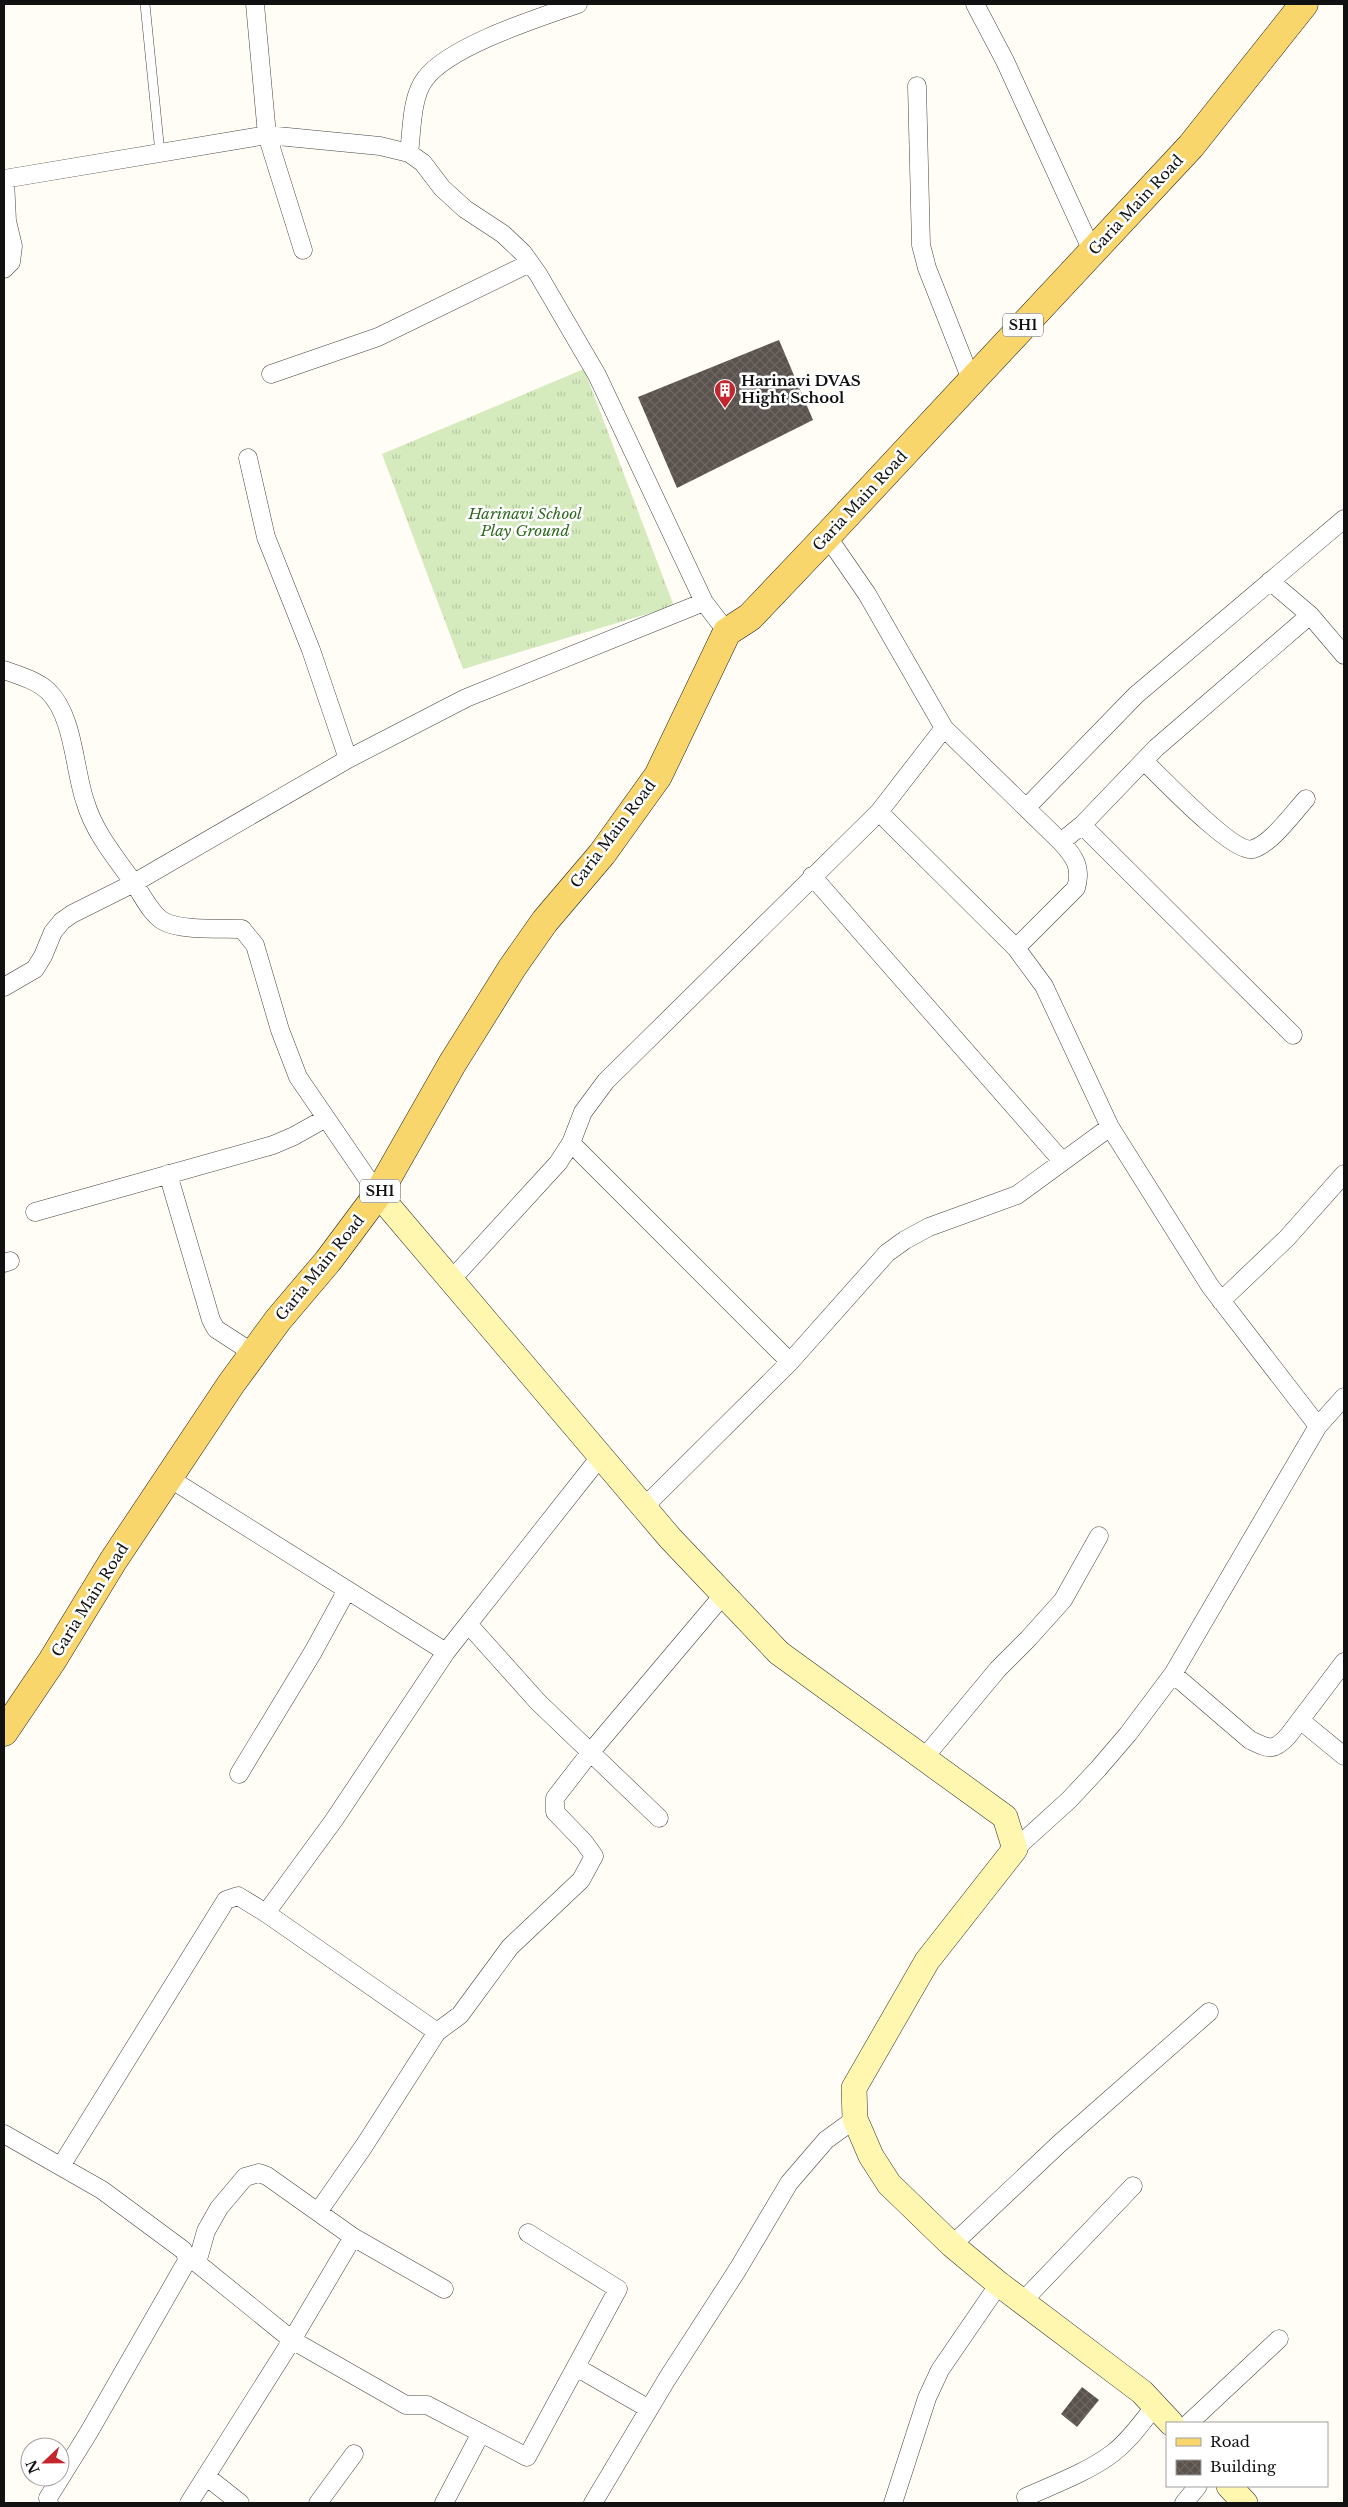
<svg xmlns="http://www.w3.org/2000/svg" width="1348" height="2507" font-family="'Libre Baskerville',serif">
  <defs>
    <pattern id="grass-tufts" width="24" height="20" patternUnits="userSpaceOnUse" patternTransform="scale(1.25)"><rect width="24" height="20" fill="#d5ebbd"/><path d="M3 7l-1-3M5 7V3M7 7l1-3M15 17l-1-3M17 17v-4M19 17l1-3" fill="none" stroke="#b6c8a1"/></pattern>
    <pattern id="building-cross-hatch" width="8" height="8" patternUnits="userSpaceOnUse" patternTransform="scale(1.25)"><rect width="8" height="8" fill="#5a524d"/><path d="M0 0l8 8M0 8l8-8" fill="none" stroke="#6d6662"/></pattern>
  </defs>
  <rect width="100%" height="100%" fill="#fffdf5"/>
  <path fill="url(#grass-tufts)" d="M584 369 674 606 463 669 382 454Z"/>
  <path fill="url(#building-cross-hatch)" d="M779 340 813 420 677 488 638 397Z
    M1082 2387 1099 2400 1077 2427 1061 2414Z"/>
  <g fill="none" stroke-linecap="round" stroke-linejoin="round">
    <g stroke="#444" stroke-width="10">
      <path id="service" d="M145 4 160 153"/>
    </g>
    <g stroke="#444" stroke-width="19">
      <path id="minor" d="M255 4 267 135 303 250
        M975 4 1005 61 1093 253
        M917 86 921 245 927 268 972 382
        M409 153C412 131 411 97 425 79 449 46 538 18 578 4
        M4 179 267 135 380 146 409 153 423 163 442 188 465 209 503 234 523 253 538 274 597 375 704 602 727 632
        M4 269 11 262 13 246 7 221 5 180
        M271 374 378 337 530 263
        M248 458 266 537 311 650 348 759
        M827 536 867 594 944 728 1061 842C1075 857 1082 868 1076 888L1016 948
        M1270 581 1310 615 1344 655
        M4 670C18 675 36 680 48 691 74 716 74 769 85 801 94 832 115 857 133 882 142 894 150 913 163 921 180 931 222 928 242 929L255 945 280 1030 298 1077 378 1194
        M1144 761C1161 777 1233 854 1253 849 1271 844 1293 813 1306 799
        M1026 808 1136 695 1344 519
        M879 812 1016 948 1044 986 1110 1127 1210 1286 1318 1426
        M1082 825 1293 1035
        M1061 842 1082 825 1156 748 1310 615
        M812 876 1062 1161
        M4 987 35 969 43 956 53 932 62 921 72 914 134 883 348 759 466 698 704 602
        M571 1143 790 1362
        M168 1174 211 1320 216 1329 253 1353
        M35 1212 273 1145 294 1136 326 1118
        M4 1263 10 1261
        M451 1280 558 1163 571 1143 583 1112 606 1081 879 812 944 728
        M1221 1301 1287 1238 1344 1174
        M169 1478 446 1652
        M644 1507 790 1362 887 1253 905 1240 929 1227 1017 1195 1110 1127
        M469 1625 538 1702 659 1818
        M1173 1674 1250 1740C1269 1749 1273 1752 1288 1736L1344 1662
        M1300 1720 1344 1756
        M924 1758 998 1669 1028 1639 1063 1600 1099 1536
        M239 1774 313 1652 347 1590
        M1015 1849 1069 1800 1098 1769 1128 1734 1173 1674 1318 1426 1344 1397
        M437 2032 266 1913 334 1820 446 1652 600 1457
        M4 2134 102 2190 183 2250 188 2259 89 2432 48 2498 49 2503
        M61 2166 226 1900 238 1896 266 1913
        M318 2212 364 2146 437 2032 460 2015 510 1947 581 1880 594 1856 584 1842 555 1812V1798L589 1754 724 1594
        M952 2245 1059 2144 1209 2012
        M188 2259 197 2263 292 2340 406 2405H427L527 2457 618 2289 528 2233
        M197 2263 206 2231 219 2208 245 2177 259 2173 267 2176 353 2237 444 2289
        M1022 2302 1133 2186
        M576 2367 649 2409
        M1189 2423 1279 2339
        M207 2477 240 2503
        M1026 2497C1055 2484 1088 2472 1113 2453 1130 2440 1142 2422 1155 2406
        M189 2503 292 2340 353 2237
        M318 2503 354 2454
        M444 2503 481 2433
        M593 2503 667 2379 738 2269 789 2183 826 2140 855 2119
        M893 2503 927 2398 940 2370 999 2284
        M1184 2503 1198 2486"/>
    </g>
    <g stroke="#333" stroke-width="26">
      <path id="secondary" d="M378 1194 670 1538 779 1653 1005 1817 1015 1849 927 1961 854 2088 855 2119 871 2156 889 2184 952 2245 999 2284 1142 2392 1171 2423
        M1229 2486 1245 2503"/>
    </g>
    <g stroke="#222" stroke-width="29">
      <path id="primary" d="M4 1732 52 1661 113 1561 231 1384 278 1320 328 1261 378 1194 452 1064 512 968 545 921 602 854 658 776 727 632 750 617 827 536 1191 146 1304 4"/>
    </g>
    <use href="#service" stroke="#fff" stroke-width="9"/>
    <use href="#minor" stroke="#fff" stroke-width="18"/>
    <use href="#secondary" stroke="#fff6b0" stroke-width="25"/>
    <use href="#primary" stroke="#f9d66b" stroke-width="28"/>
  </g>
  <defs>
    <g id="building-pin" transform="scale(1.125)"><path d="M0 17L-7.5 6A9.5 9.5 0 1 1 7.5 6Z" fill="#c4262e" stroke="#fff"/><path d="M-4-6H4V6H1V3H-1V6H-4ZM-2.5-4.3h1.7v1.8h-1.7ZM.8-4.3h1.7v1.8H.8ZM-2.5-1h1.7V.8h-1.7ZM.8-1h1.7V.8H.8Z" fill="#fff"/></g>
  </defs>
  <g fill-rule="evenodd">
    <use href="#building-pin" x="725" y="390"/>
  </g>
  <g text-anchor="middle" stroke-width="5" stroke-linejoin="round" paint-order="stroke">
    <g fill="#fff" stroke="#585858" stroke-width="1">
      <rect x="1003" y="313.5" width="40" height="23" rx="4"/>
      <rect x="360" y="1179.5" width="40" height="23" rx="4"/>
    </g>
    <g font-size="14" font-weight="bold" fill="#111">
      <text x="1023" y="330">SH1</text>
      <text x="380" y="1196">SH1</text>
    </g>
    <g font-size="15" fill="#111" stroke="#fff">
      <text transform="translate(1136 205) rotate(-47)" y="5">Garia Main Road</text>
      <text transform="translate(860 501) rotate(-47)" y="5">Garia Main Road</text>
      <text transform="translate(613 834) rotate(-53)" y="5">Garia Main Road</text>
      <text transform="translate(320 1268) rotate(-51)" y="5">Garia Main Road</text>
      <text transform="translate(90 1600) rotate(-58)" y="5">Garia Main Road</text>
    </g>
    <g font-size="15" font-weight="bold" fill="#111" stroke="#fff" text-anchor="start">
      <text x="741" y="386">Harinavi DVAS<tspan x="741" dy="17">Hight School</tspan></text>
    </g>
    <g font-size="15" font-style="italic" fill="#2f6b1f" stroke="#fff">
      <text x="525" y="519">Harinavi School<tspan x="525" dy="17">Play Ground</tspan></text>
    </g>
  </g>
  <rect width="1348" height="2507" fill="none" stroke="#111111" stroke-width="10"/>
  <rect x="1166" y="2422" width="162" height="65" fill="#ffffff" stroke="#a0a0a0"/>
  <rect x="1176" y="2438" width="25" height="8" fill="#f9d66b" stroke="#a0a0a0"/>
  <text x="1210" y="2447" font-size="15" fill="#111111">Road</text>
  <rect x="1176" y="2460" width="25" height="15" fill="url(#building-cross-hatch)" stroke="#a0a0a0"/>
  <text x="1210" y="2472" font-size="15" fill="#111111">Building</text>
  <g transform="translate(45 2462) rotate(248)"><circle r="24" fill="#ffffff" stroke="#a0a0a0"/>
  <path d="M0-4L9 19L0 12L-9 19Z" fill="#c4262e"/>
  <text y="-8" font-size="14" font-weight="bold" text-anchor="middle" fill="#111111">N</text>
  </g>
</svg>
